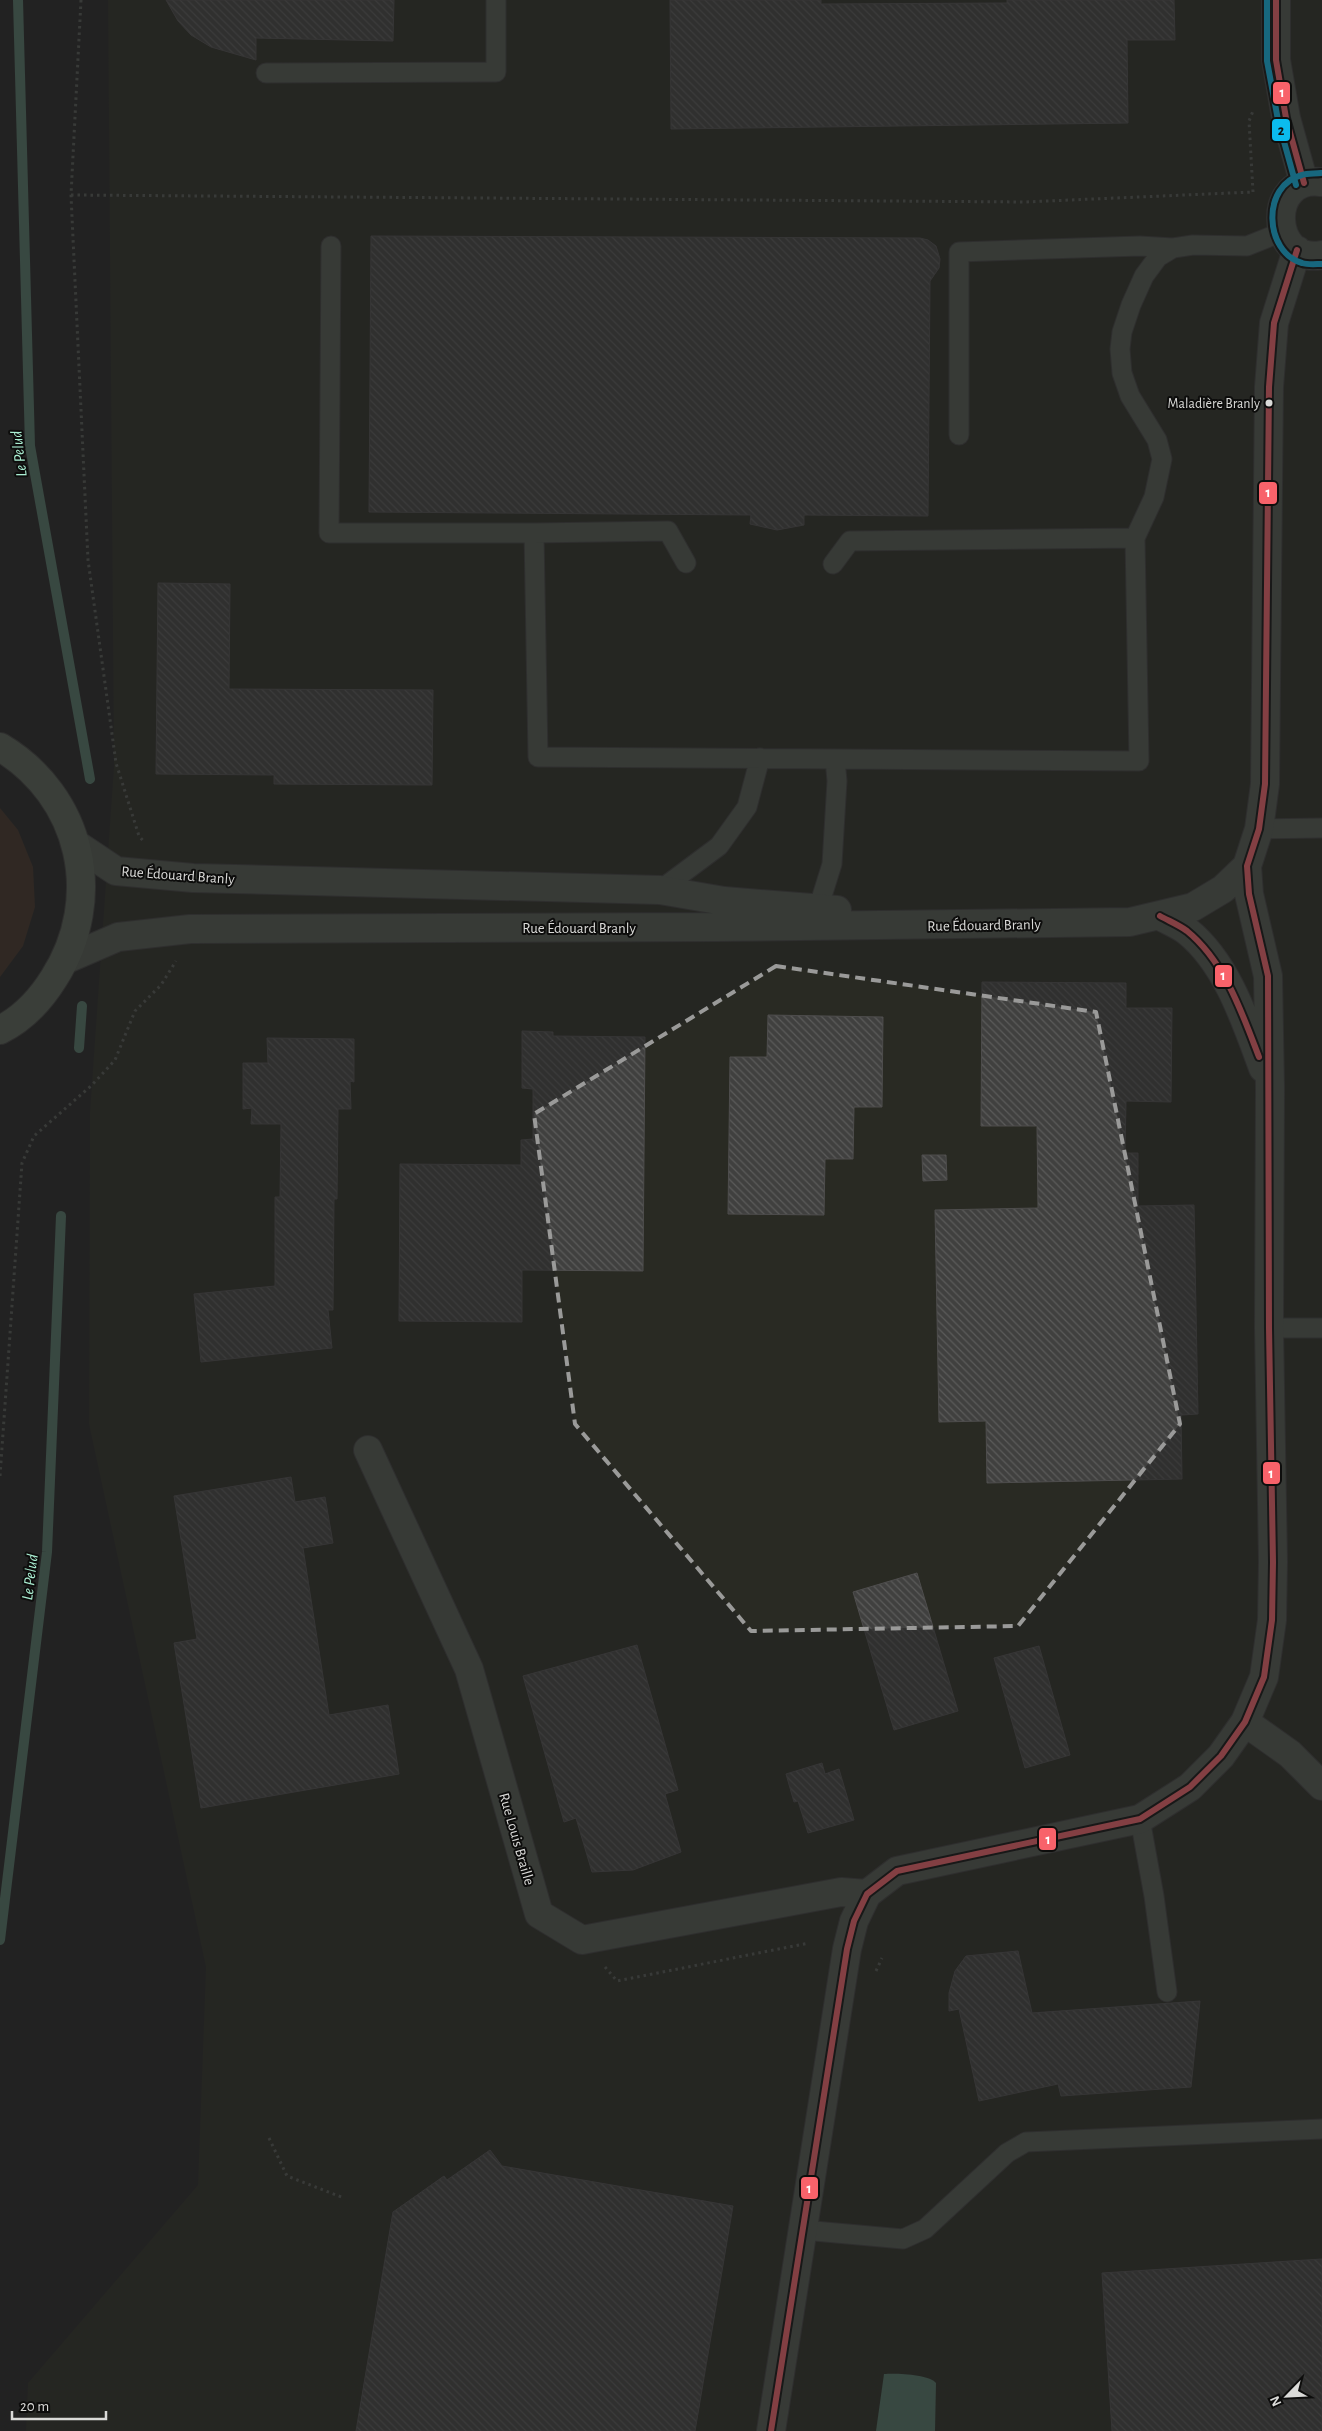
<svg xmlns="http://www.w3.org/2000/svg" width="1322" height="2431" font-family="'Alegreya Sans',sans-serif">
  <defs>
    <pattern id="building-back-hatch" width="6" height="6" patternUnits="userSpaceOnUse" patternTransform="scale(1.25)"><rect width="6" height="6" fill="#40403f"/><path d="M-1 5l2 2M0 0l6 6M5-1l2 2" fill="none" stroke="#5b5b5a"/></pattern>
  </defs>
  <rect width="100%" height="100%" fill="#232323"/>
  <path fill="#292a23" d="M108 0H1322V2431H26L28 2383 198 2185 206 1967 89 1424 90 1112 114 766Z"/>
  <path fill="#403025" d="M0 808 18 830 33 867 35 907 23 946 0 977Z"/>
  <path fill="#537567" d="M884 2374C895 2373 929 2374 936 2383L935 2431H876Z"/>
  <g fill="none" stroke-linecap="round" stroke-linejoin="round">
    <path stroke="#537567" stroke-width="10" d="M18 0 30 446 90 779
      M79 1048 82 1006
      M0 1940 47 1552 61 1216"/>
  </g>
  <path fill="url(#building-back-hatch)" stroke="#4e4d4d" d="M166 0H394L393 41 256 38V60L211 47 191 35 178 21Z
    M670 0H821V4L1007 3V0H1174L1175 40H1127L1128 123 671 129Z
    M371 236 920 238 928 240 936 246 940 259 939 268 930 281 928 516 804 515V525L777 530 750 524 751 515 369 512Z
    M158 583 230 584 229 689 433 690 432 785 274 784V775L156 774Z
    M982 982 1126 983V1008H1172L1171 1102 1126 1101 1125 1153H1138V1206L1194 1205 1198 1414 1181 1415 1182 1479 987 1483 986 1421 939 1422 935 1210 1038 1208 1037 1126H981Z
    M768 1015 883 1017 882 1107H854L853 1159H825L824 1215 728 1214 730 1057H767Z
    M522 1031 553 1032V1036L645 1037 643 1271 522 1270V1322L399 1321 400 1164 521 1165V1140L533 1139V1089L522 1088Z
    M267 1038 354 1039V1082L350 1081 351 1109H338L337 1199H334L333 1310H328L332 1348 201 1362 194 1294 275 1286V1197H280L281 1124H251L252 1108 243 1109V1063H268Z
    M922 1155H946L947 1180 923 1181Z
    M291 1477 295 1502 325 1497 333 1543 303 1548 329 1715 388 1705 399 1774 201 1808 174 1643 197 1639 174 1496Z
    M917 1573 958 1711 894 1730 853 1592Z
    M637 1645 678 1790 665 1794 681 1852 633 1870 592 1872 576 1818 564 1822 523 1676Z
    M1039 1646 1070 1755 1025 1768 994 1658Z
    M822 1763 825 1774 839 1769 854 1820 808 1833 798 1801 794 1802 786 1774Z
    M1018 1951 1032 2013 1200 2001 1191 2087 1061 2096 1058 2084 979 2101 959 2009 949 2011V1993L955 1971 966 1956Z
    M490 2150 502 2166 733 2206 695 2431H356L393 2212 444 2176 447 2180Z
    M1322 2259V2431H1112L1102 2273Z"/>
  <g fill="none" stroke-linecap="round" stroke-linejoin="round">
    <g stroke="#3d3d3c" stroke-width="21">
      <path id="service" d="M266 73 496 72V0
        M331 246 329 533H534
        M959 435V252L1140 246 1173 248
        M686 563 668 531 534 533 538 757 1139 761 1135 538 1154 497 1162 459 1157 440 1130 396 1122 373 1120 349 1122 332 1131 305 1144 276 1158 257 1173 248 1193 245 1247 246 1282 232
        M833 564 850 541 1135 538
        M1259 829 1322 828
        M660 890 719 846 747 807 760 758
        M809 911 818 909 832 864 837 781 835 759
        M1269 1328H1322
        M1140 1819 1154 1896 1167 1992
        M803 2230 903 2239 925 2229 1007 2153 1026 2142 1322 2129"/>
    </g>
    <g stroke="#3d3d3c" stroke-width="30">
      <path id="minor" d="M1276 0V60L1286 118 1304 183
        M1321 182C1265 175 1270 265 1322 255
        M77 845 116 871 193 878 660 890 724 901 837 910
        M1160 916C1169 921 1179 925 1187 931 1227 963 1246 1022 1263 1068
        M67 959 118 937 190 929 716 927 1130 922 1193 907 1223 889 1247 866 1259 829 1265 784 1269 387 1274 323 1297 250
        M368 1450 469 1669 539 1914 582 1940 841 1892 867 1894
        M1245 1722 1290 1754 1322 1786
        M771 2431 847 1949 854 1921 867 1894 897 1871 1140 1819 1190 1787 1221 1756 1245 1722 1264 1677 1272 1620 1273 1562 1269 1328 1270 1088 1268 976 1249 894 1247 866"/>
    </g>
    <g stroke="#3d3d3c" stroke-width="30">
      <path id="primary" d="M0 747C82 796 105 898 54 978 41 999 22 1019 0 1030"/>
    </g>
    <path stroke="#535752" stroke-width="3" stroke-dasharray="2.5 4" stroke-linecap="butt" d="M81 0 71 195 88 560 116 763 139 836 145 843
      M1253 192 1249 121 1253 111
      M71 195 1025 202 1253 192
      M0 1476 22 1163 34 1136 92 1085 115 1060 135 1011 161 985 176 961
      M605 1967 617 1981 809 1943
      M876 1971 882 1958
      M269 2138 287 2176 344 2198"/>
    <use href="#service" stroke="#50574f" stroke-width="19"/>
    <use href="#minor" stroke="#50574f" stroke-width="28"/>
    <use href="#primary" stroke="#586155" stroke-width="28"/>
    <g stroke="#0d0d0c" stroke-width="10">
      <path id="bus-1" d="M1276 0V60L1286 118 1304 183
        M1160 916C1169 921 1179 925 1187 931 1225 962 1242 1013 1259 1057
        M771 2431 847 1949 854 1921 867 1894 897 1871 1140 1819 1190 1787 1221 1756 1245 1722 1264 1677 1272 1620 1273 1562 1269 1328 1268 976 1249 894 1247 866 1259 829 1265 784 1269 387 1274 323 1297 250"/>
    </g>
    <g stroke="#0d0d0c" stroke-width="10">
      <path id="bus-2" d="M1267 0V61L1278 120 1296 185
        M1321 173C1315 174 1308 173 1302 175 1261 185 1264 252 1302 263 1308 265 1316 264 1322 264"/>
    </g>
    <use href="#bus-1" stroke="#f8626a" stroke-width="6"/>
    <use href="#bus-2" stroke="#0bbbee" stroke-width="6"/>
  </g>
  <path d="M0 0H1322V2431H0ZM776 966 1096 1012 1180 1424 1018 1626 751 1631 575 1424 534 1114Z" fill="#232323" fill-opacity=".55" fill-rule="evenodd"/>
  <path fill="none" stroke="#9a9a99" stroke-width="4" stroke-dasharray="10 6" stroke-linejoin="round" d="M776 966 1096 1012 1180 1424 1018 1626 751 1631 575 1424 534 1114Z"/>
  <circle fill="#dadad8" stroke="#0d0d0c" stroke-width="2" cx="1269" cy="403" r="4.5"/>
  <g text-anchor="middle" stroke-width="4" stroke-linejoin="round" paint-order="stroke">
    <g font-size="14" fill="#dadad8" stroke="#0d0d0c" text-anchor="end">
      <text x="1260" y="408">Maladière Branly</text>
    </g>
    <g font-size="15" fill="#dadad8" stroke="#0d0d0c">
      <text transform="translate(178 875) rotate(4)" y="5">Rue Édouard Branly</text>
      <text transform="translate(984 925) rotate(-1)" y="5">Rue Édouard Branly</text>
      <text x="579" y="933">Rue Édouard Branly</text>
      <text transform="translate(517 1839) rotate(74)" y="5">Rue Louis Braille</text>
    </g>
    <g font-size="16" font-style="italic" fill="#aaeed2" stroke="#0d0d0c">
      <text transform="translate(18 454) rotate(-97)" y="6">Le Pelud</text>
      <text transform="translate(29 1577) rotate(-83)" y="6">Le Pelud</text>
    </g>
  </g>
  <g stroke="#0d0d0c" stroke-width="2">
    <rect x="1272" y="81" width="19" height="24" rx="5" fill="#f8626a"/>
    <rect x="1271" y="118" width="20" height="24" rx="5" fill="#0bbbee"/>
    <rect x="1258" y="481" width="20" height="24" rx="5" fill="#f8626a"/>
    <rect x="1214" y="964" width="19" height="24" rx="5" fill="#f8626a"/>
    <rect x="1262" y="1461" width="19" height="24" rx="5" fill="#f8626a"/>
    <rect x="1038" y="1827" width="19" height="24" rx="5" fill="#f8626a"/>
    <rect x="800" y="2176" width="19" height="24" rx="5" fill="#f8626a"/>
  </g>
  <g font-size="14" text-anchor="middle" font-weight="bold" fill="#fff">
    <text x="1282" y="97">1</text>
    <text x="1268" y="497">1</text>
    <text x="1223" y="980">1</text>
    <text x="1271" y="1478">1</text>
    <text x="1048" y="1844">1</text>
    <text x="809" y="2193">1</text>
  </g>
  <g font-size="14" text-anchor="middle" font-weight="bold" fill="#111">
    <text x="1281" y="135">2</text>
  </g>
  <g transform="translate(1287 2396) rotate(246)" stroke="#0d0d0c" stroke-width="4" paint-order="stroke">
  <path d="M0-4L9 19L0 12L-9 19Z" fill="#dadad8"/>
  <text y="-8" font-size="14" font-weight="bold" text-anchor="middle" fill="#dadad8">N</text>
  </g>
  <path d="M12 2411v8h94v-8" fill="none" stroke="#dadad8" stroke-width="2.5"/>
  <text x="20" y="2411" font-size="15" fill="#dadad8" stroke="#0d0d0c" stroke-width="4" paint-order="stroke">20 m</text>
</svg>
